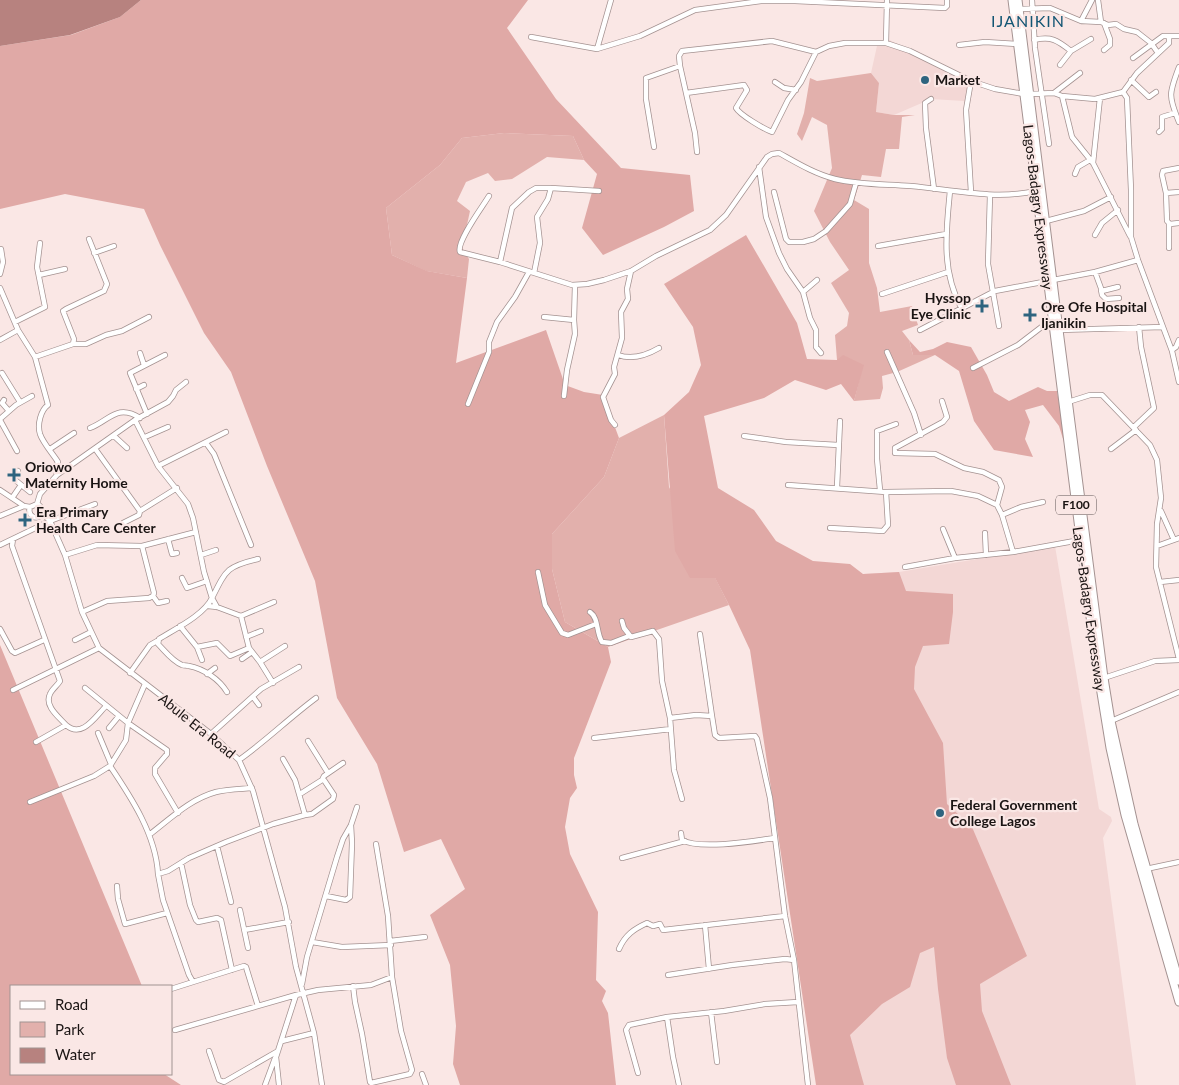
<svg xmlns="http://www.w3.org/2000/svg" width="1179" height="1085" font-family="Lato,sans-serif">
  <rect width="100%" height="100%" fill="#fae7e5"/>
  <path fill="#f3d7d5" d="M887 39 950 68 964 77 993 87 1014 89 1015 94 975 82 972 84 968 99V119L964 101 931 99 894 115 876 112 879 83 871 73 877 46Z
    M1055 546 1099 809 1111 817 1112 821 1103 838 1136 1085H816L863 574 899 572Z"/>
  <path fill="#e2b0ac" d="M871 73 879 83 876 112 894 115H915L902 117 899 149H886L881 177 862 175 854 200 869 209V263L877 288 880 312 912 306 918 325 902 331 909 340 913 355H935L897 372 882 376 883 388 880 399 854 401 863 365 837 360 835 335 847 326 849 313 831 283 849 270 830 242 814 211 832 168 827 125 812 117 802 141 797 134 804 113 810 78 817 81Z
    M504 133 573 136 584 160 547 157 512 179 495 181 488 173 466 182 457 201 470 211 462 248 469 259 467 278 426 271 392 255 386 208 440 165 462 138Z
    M664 415 669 487 729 605 608 647 565 622 552 569V534L604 477 619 438Z"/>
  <path fill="#e0a9a6" d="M141 0H528L507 28 556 99 621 168 690 175 694 211 664 227 603 255 582 228 597 174 584 160 573 136 504 133 462 138 440 165 386 208 392 255 427 271 467 278 456 363 546 330 565 385 584 392 603 395 619 438 604 477 552 534V569L565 622 608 647 611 662 574 758V775L577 788 570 798 565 827 570 854 598 912 596 980 606 991 602 1001 608 1013 616 1085H460L453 1064 456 1026 450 965 430 915 465 889 441 839 404 852 377 764 337 698 315 581 267 466 231 372 204 333 160 245 144 209 65 194 0 209V46L71 35 120 17Z
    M746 235 797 323 807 359 837 360 843 355 864 365 854 401 841 384 826 390 795 380 764 398 704 416 718 488 754 510 776 541 813 561 850 564 863 574 899 572 906 591 953 594V612L949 644 923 646 915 667 914 689 943 743 947 804 972 827 1027 956 980 984 982 1011 1011 1085H956L947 1058 938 989 934 947 920 953 910 987 882 1004 850 1035 864 1085H816L750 650 729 605 715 578H690L675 551 664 415 689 392 701 365 693 327 664 284Z
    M909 340 920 352 933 349 947 342 971 347 987 375 994 392 1009 401 1038 387 1047 391H1057L1067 452 1059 426 1043 405 1025 410 1030 422 1025 439 1033 457 994 450 974 421 959 371 935 355H913Z
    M0 645 142 986H11V1074H164L181 1085H0Z"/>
  <path fill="#b7827f" d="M0 0H141L120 17 70 35 0 46Z"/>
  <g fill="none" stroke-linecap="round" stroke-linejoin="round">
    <g stroke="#a49291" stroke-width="6">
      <path id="minor" d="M1032 0 1035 48 1049 144
        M1098 0 1101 22
        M1020 9 1050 8 1081 21 1101 22 1108 25 1116 24 1124 29 1137 32 1151 43 1158 53
        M1081 21 1092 0
        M531 37 597 49 640 36 695 10 761 1H795L945 8 947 6V0
        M1034 40C1051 36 1057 40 1071 51
        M886 43 887 0
        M959 45 985 42 1017 44
        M597 49 611 0
        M1104 50 1110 45V39L1104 23
        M1133 58 1163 36H1169
        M1060 65 1071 51 1091 39
        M1179 67C1169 93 1168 96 1179 122
        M1131 80 1149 97 1156 92
        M775 82 784 88 796 90
        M1123 92 1137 73 1169 43V36H1179
        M686 93 744 85 747 90 736 108C740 115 764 129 772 132L788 100 801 82 816 52
        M1054 93 1080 73
        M1030 94 1054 93 1062 96 1095 99 1123 92 1127 98 1131 190V237L1138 260 1172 351 1179 382
        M1062 96 1072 137 1093 163 1130 236
        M931 99 925 103 926 128 934 189
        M1159 132 1162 129V117L1175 113
        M654 147 646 99V78L680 66
        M697 152 695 133 680 66 679 56 682 51 772 41 816 52 829 46 845 43H886L910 51 971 81 995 89 1024 94
        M1093 163 1100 98
        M759 167 766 217 779 253 787 269 803 292 810 318 816 330V347L821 353
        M1179 168 1163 171 1162 175 1166 193 1179 192
        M1075 174 1078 167 1090 160
        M950 191C946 231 941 272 962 309
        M774 192 786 239 789 242H803L814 239 826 231 850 204 856 183
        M971 192 966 110 971 81
        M1166 193 1167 221 1170 224 1179 223
        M990 195 988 264 999 326
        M489 196C483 206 456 242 460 252L500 262 572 285 587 284 604 280 631 271 656 256 710 230 726 215 767 157 772 154 779 153C797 163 815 174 835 179 860 185 885 184 911 186 953 190 995 200 1036 191
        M1046 221 1084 211 1111 197
        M1169 224V248
        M1095 235 1102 223 1118 210
        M878 246 946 234
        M94 253 114 246
        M500 262 512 208 529 192 536 188H551L599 191
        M1095 272 1102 291 1118 287
        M534 273 540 243 537 217 548 199 551 188
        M0 274 3 262 1 249
        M39 275 65 269
        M1053 280 1095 272 1138 260
        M0 288 18 330 35 357 48 405C41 410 37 424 40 434 43 443 53 454 58 462L55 467 57 475
        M1101 290 1102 295 1106 299 1119 298
        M803 292 817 280
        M882 294 948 272
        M544 317 574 320
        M15 322 45 307 37 267 40 243
        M920 330 995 291 1048 281
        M1059 330 1163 327
        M0 340 18 330
        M73 344H86L106 335 122 331 149 317
        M1172 350 1176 347 1179 340
        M887 352 914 413 921 435
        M140 353 144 365
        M618 355C632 360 647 355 659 348
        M35 357 73 344 74 339 63 311 66 309 104 291 107 284 89 239
        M973 368 1018 345 1052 319
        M2 373 20 402
        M136 389 144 385
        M564 396 567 370 575 334 574 320 575 285
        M4 400 2 403 9 411
        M942 401 947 417 943 422 895 448V453L935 454 964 468 983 472 999 480 1002 487 997 505
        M1068 402 1090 395H1102L1150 445 1157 460 1161 498 1157 524 1156 567 1179 659
        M468 404 489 352V342L497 322 515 297 529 272
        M147 414 130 373 165 355
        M0 419 16 405 32 396
        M0 420 17 451
        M135 420 158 466 188 504 193 518 204 572 212 598C204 615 175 629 159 639L158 644C165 651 172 661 182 665 185 666 186 665 189 666 204 669 219 679 227 692
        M615 425 611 420 603 397 615 374 614 367 622 338 621 312 628 299 627 289 631 271
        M1134 427 1154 408 1141 347 1139 327
        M90 428C109 421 117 403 140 418
        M114 436 127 448
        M744 436 786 442 838 445
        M145 437 168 427
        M206 443 214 454 251 545
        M50 449 74 433
        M1111 449 1136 430
        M96 450 140 511
        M158 466 226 432
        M18 471 14 476V479L30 492
        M788 485 886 492 951 491 978 496 997 505 1002 515 1013 552
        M837 487 840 421
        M0 490 24 506 30 507 37 504
        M880 490 877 459V431L896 424
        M12 498 21 485
        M37 504 40 494 57 475 135 420 168 402 173 396 176 390 186 382
        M30 507C27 516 36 521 43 514 43 509 42 506 37 504
        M1161 511 1174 540
        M43 514 50 521 65 555 82 612 99 648 211 734 239 760 253 791 285 907 296 967 314 1033 322 1085
        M1002 515 1021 507 1043 502
        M0 516 24 506
        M123 523 139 515 140 511 177 488
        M830 528 883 531 888 525 886 492
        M943 529 955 558
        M985 533 986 555
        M13 539 12 546 60 681C57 686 52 689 50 694 44 706 59 717 66 725
        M168 539 172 554 177 553
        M0 545 50 521 95 504
        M142 546 154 593 153 596 158 603 167 601
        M1157 546 1179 538
        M65 555 97 545 142 546 196 532
        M201 555 216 550
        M905 567 955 558 1013 552 1080 540
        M538 572 545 605 562 633 568 635 596 624
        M182 578 187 588 207 581
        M1160 582 1179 580
        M208 606 217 607 241 616 249 648 260 662 273 683
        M217 607 212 598C226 570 227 566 258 559
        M82 612 107 601 149 598 153 596
        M590 612C599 618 596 633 602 642L611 643 629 636
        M241 616 274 602
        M622 621 624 628 631 637 653 631 659 639 662 681 670 718 674 770 682 799
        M180 626 197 647 217 643 230 656 249 648
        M0 629 12 651 15 653 44 640
        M700 634 712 716
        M246 637 261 631
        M75 640 91 632
        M197 647 202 660
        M242 659 252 652
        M260 662 285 646
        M130 673 150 645 157 641
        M207 674 215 668
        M1104 678 1155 661 1179 660
        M85 688 128 723 167 750V754L155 768V774L178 813
        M13 690 99 648
        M253 697 259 705
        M670 718 696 715 712 716 715 735 719 738 755 736 757 739 770 798 785 916 794 960 808 1085
        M1111 721 1179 692
        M109 728 119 716
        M98 733 111 764
        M211 734 261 689 299 667
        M594 738 671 729
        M308 741 328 773
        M36 742 66 725C82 739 95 717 106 706
        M239 760C266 741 289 718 316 698
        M110 766C131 797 156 835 158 874L168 871 189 858 226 842 273 824 305 815 295 780 283 759
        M322 780 324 776 343 763
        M300 794 322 780H324L334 795 333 799 312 814 305 815
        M30 802 94 776 110 766 126 740 128 723 145 684
        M681 833 682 840C700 850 754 841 775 838
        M149 835C170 819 190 799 216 792 227 789 240 789 252 788
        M217 846 231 902
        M622 858 685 841
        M181 863 190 905 196 920 198 922 217 918 221 920 232 970
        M1146 869 1179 862
        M158 874 163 900 189 975 193 982 244 966 246 967 258 1006
        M117 886 118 899 125 924 167 913
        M326 896 346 900 350 897 352 843 351 825
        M240 910 248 948
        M705 925 709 969
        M244 930 289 922
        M390 941 425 937
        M312 942 342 947 391 945
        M619 949C625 935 634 929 647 923L653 926 660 924 663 930 785 916
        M668 975 732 965 785 959 794 960
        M302 984 307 957 337 857 343 839 351 825 357 807
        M353 986 355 1002 362 1034 370 1082 371 1083 410 1074 412 1070 401 1031 392 977 388 916 376 844
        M171 989 193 982
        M711 1012 717 1062
        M667 1017 673 1057 679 1085
        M175 1030 296 995
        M282 1041 314 1033
        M209 1051 219 1080 224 1082 278 1051
        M638 1073 626 1030 629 1025 667 1017 724 1011 765 1004 798 1002
        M422 1074 426 1085
        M265 1085 275 1058
        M279 1085 276 1057 296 995 318 990 371 985 392 977"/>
    </g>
    <g stroke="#a49291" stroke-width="9">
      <path id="highway" d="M1012 0 1095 656 1110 748 1125 815 1179 1002
        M1018 0 1059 330 1104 678 1111 721 1134 824 1179 981"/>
    </g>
    <use href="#minor" stroke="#fff" stroke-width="4.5"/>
    <use href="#highway" stroke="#fff" stroke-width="7"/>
  </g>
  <g fill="#2e647f" stroke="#fae7e5" stroke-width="2">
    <circle cx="925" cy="80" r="5"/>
    <path d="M979.5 298.5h5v5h5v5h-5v5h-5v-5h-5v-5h5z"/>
    <path d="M1027.5 307.5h5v5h5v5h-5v5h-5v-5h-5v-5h5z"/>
    <path d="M11.5 467.5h5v5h5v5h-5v5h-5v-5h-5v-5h5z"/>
    <path d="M22.5 512.5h5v5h5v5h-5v5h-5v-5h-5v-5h5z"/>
    <circle cx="940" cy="813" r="5"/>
  </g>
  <g text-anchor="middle" stroke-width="4.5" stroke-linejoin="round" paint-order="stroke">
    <rect fill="#fae7e5" stroke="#5d5352" stroke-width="1" x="1056" y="495.5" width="40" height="19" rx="4"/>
    <g font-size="12" font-weight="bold" fill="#1a1413">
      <text x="1076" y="509">F100</text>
    </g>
    <g font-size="14" font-weight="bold" fill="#1a1413" stroke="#fae7e5" text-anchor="start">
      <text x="935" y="85">Market</text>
      <text x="971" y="303" text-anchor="end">Hyssop<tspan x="971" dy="16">Eye Clinic</tspan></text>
      <text x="1041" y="312">Ore Ofe Hospital<tspan x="1041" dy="16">Ijanikin</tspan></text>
      <text x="25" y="472">Oriowo<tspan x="25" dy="16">Maternity Home</tspan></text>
      <text x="36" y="517">Era Primary<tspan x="36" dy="16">Health Care Center</tspan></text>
      <text x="950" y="810">Federal Government<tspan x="950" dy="16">College Lagos</tspan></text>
    </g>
    <g font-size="14" fill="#1a1413" stroke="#fae7e5">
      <text transform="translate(1038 207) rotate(83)" y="5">Lagos-Badagry Expressway</text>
      <text transform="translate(1089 609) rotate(82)" y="5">Lagos-Badagry Expressway</text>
      <text transform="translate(197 726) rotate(39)" y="5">Abule Era Road</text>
    </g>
    <g font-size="16" letter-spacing="1" fill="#125573" stroke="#fae7e5">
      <text x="1028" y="27">IJANIKIN</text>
    </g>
  </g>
  <rect x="10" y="985" width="162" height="90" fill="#fae7e5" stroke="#a09391"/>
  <rect x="20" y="1001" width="25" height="8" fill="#ffffff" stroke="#a09391"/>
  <text x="55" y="1010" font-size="15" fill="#1a1413">Road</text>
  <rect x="20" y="1022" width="25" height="15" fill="#e2b0ac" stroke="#a09391"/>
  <text x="55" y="1035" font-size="15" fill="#1a1413">Park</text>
  <rect x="20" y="1048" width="25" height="15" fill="#b7827f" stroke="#a09391"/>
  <text x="55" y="1060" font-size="15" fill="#1a1413">Water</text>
</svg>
